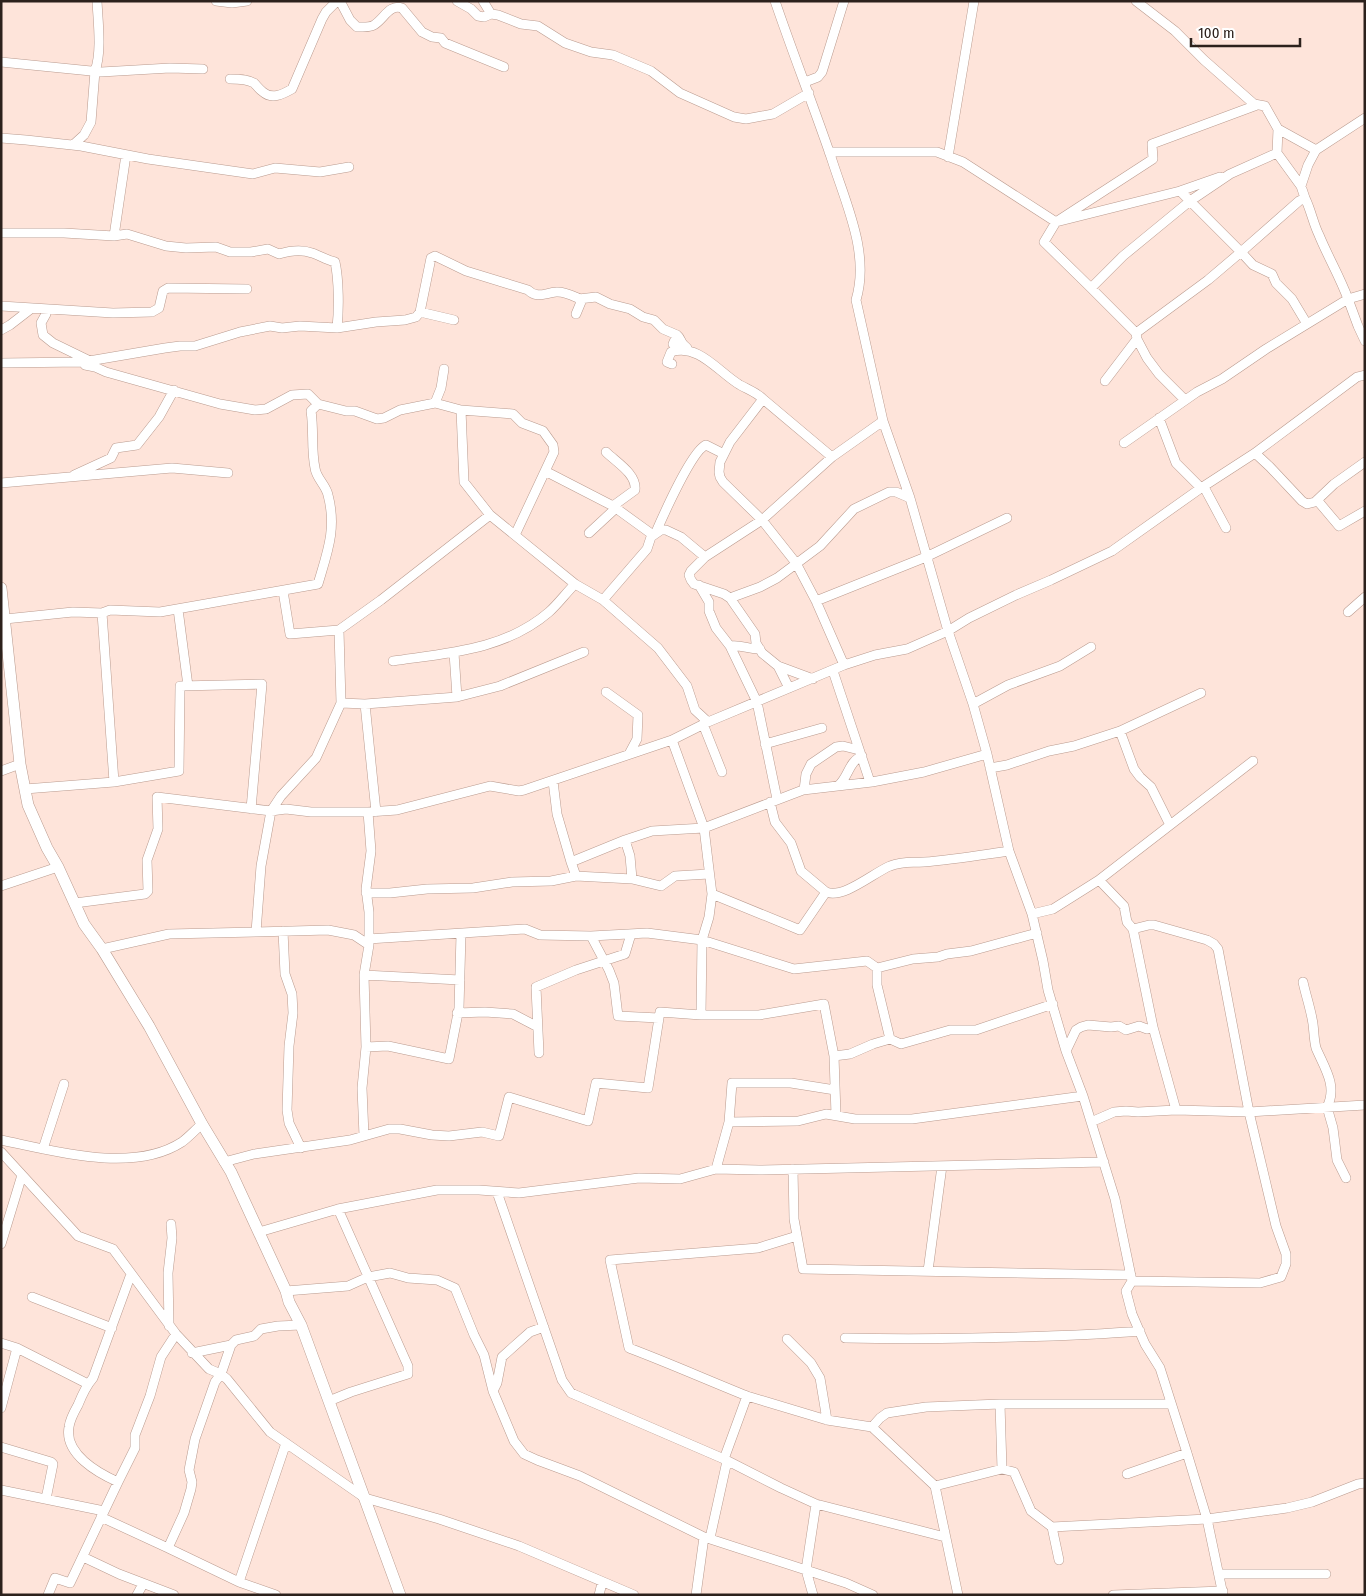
<svg xmlns="http://www.w3.org/2000/svg" width="1366" height="1596" font-family="'Fira Sans Condensed',sans-serif">
  <rect width="100%" height="100%" fill="#fee4da"/>
  <g fill="none" stroke-linecap="round" stroke-linejoin="round">
    <g stroke="#ba9b8f" stroke-width="10">
      <path id="minor" d="M216 1 232 3 247 1
        M340 1 350 20 357 27C363 27 369 28 374 25 384 19 389 4 402 8L422 32 432 37 441 38 445 43 504 67
        M457 1 471 9 478 16 484 17 491 14 498 15 521 24 538 26 565 43 591 52 613 55 651 71 680 93 734 117 746 119 773 114 809 93
        M483 1 491 14
        M775 1C793 54 814 107 832 160 846 204 870 254 856 300L883 421 910 498 948 631 973 704 987 754 1009 851 1032 914 1043 961 1048 990 1066 1051 1083 1096 1115 1199 1132 1281 1126 1291 1132 1314 1145 1344 1160 1368 1187 1453 1207 1519 1223 1595
        M1136 1 1175 31 1204 60 1254 104 1265 106 1278 129 1277 153 1301 186 1305 198
        M1 62 101 72 170 68 203 69
        M230 79C238 79 247 79 254 83 257 86 259 89 263 92 272 100 283 94 292 89L322 19 326 12 337 1
        M805 82 818 77 822 72 844 1
        M1278 129 1316 150 1365 118
        M1 138 26 140 81 146 148 159 253 174 275 168 320 172 349 167
        M73 145 84 135 91 122 95 71C102 52 98 22 97 1
        M829 152H937L963 162 1056 222 1153 159 1152 144 1257 105
        M948 157 974 1
        M1301 186 1308 165 1316 150
        M1180 191 1220 177
        M1 233H64L114 236 127 234 166 246 186 248 216 247 230 252H251L268 249 279 254C289 251 301 249 312 253 319 255 326 260 335 262 339 280 339 310 337 328
        M114 236 126 155
        M1091 288 1044 242 1056 222 1180 191 1190 201 1230 174 1277 153
        M1365 294 1348 299 1358 326 1365 341
        M1 306 113 313 152 312 159 308 163 291 168 288 247 289
        M45 309 46 314 41 323 43 335 53 343 90 361
        M420 312 454 320
        M576 314 581 302 579 299 596 297 610 304 630 309 643 317 654 320 663 329 677 335
        M1 330 10 325 32 308
        M1137 339 1136 333 1208 280 1241 252 1253 265 1272 274 1276 283 1292 299 1307 324
        M680 350 673 344 677 335C681 338 680 341 683 344 685 347 687 346 688 350
        M83 362 165 348 180 346H195L240 332 270 326 282 328 300 326 337 328 376 322 405 320 416 317 420 312 431 258 435 256 466 271 528 290C537 299 545 293 556 292 564 291 573 296 580 299
        M1 363 83 362 85 365 95 367 106 372 220 404 255 410 266 409 292 395 308 394 318 404 346 411H355L377 419 384 418 400 410 435 403 461 410 464 482 490 515 575 584 603 600 658 648 687 686 695 710 708 722
        M672 364 667 362 671 352C699 343 718 372 740 385 749 390 756 392 763 399
        M1105 381 1137 339 1147 358 1159 374 1185 400
        M435 403 441 388 444 369
        M461 410 513 414 522 423 543 431 553 445 554 452 515 535
        M1159 418 1176 463 1201 488
        M1124 443 1197 392 1222 379 1266 349 1348 299C1340 277 1328 257 1319 235 1313 223 1311 210 1305 198L1299 201 1241 252 1190 201 1123 256 1091 288 1136 333
        M606 452C616 462 637 474 635 490L613 506
        M1255 453 1270 467 1302 501 1307 504 1315 502 1334 484 1365 462
        M832 457 763 399 730 442 720 462 719 472 720 477 723 482 762 520 796 563 816 601 844 665
        M545 471 613 506 653 535
        M74 475 111 458 116 448 137 445 159 417 174 390
        M1 483 172 468 228 473
        M1204 487 1226 528
        M1317 500 1339 526 1365 511
        M656 532C663 516 692 450 706 445L724 454
        M589 533 616 508
        M699 585 709 602V611L716 628 730 646
        M283 591 290 634 339 630
        M730 598 760 587 777 578 820 546 854 509 889 492H896L910 498
        M603 600 647 549 651 537 661 530H666L681 537 705 557
        M816 601 926 557 1007 518
        M178 609 188 686
        M1348 612 1365 597
        M102 613 114 782
        M5 619 73 612 102 613 110 610 160 612 318 584C327 553 337 529 328 495 326 485 316 478 315 468 311 449 314 430 311 411L318 404
        M760 649C750 650 741 644 730 646L757 702 777 799
        M454 653 457 697 365 704 341 703 339 630 381 600 490 515
        M393 661C448 653 505 650 549 612 558 604 566 593 575 584
        M778 666 789 688
        M833 671 870 782
        M813 679 778 666 762 653 756 643 755 634 730 598 724 594 694 584 691 580 689 575 691 571 705 557 762 520 832 457 883 421
        M606 692 638 715 637 739 629 754
        M457 697 500 686 584 652
        M365 704 376 812
        M973 704 1008 685 1060 666 1091 647
        M703 724 722 772
        M1120 731 1134 769 1140 777 1151 787 1170 825
        M672 740 704 828 712 894 709 917 702 940 701 1015
        M765 744 822 728
        M990 768 1007 765 1049 751 1074 746 1120 731 1201 693
        M1 771 20 764
        M553 781 557 814 571 862
        M838 786C849 777 848 762 862 756
        M25 789 114 782 179 771 180 686 262 684 251 809
        M804 790 806 774 811 764 836 747 843 746 859 750
        M770 802 775 822 791 843 801 871 826 892C844 899 873 873 890 866 904 861 910 863 924 862 952 860 981 855 1009 851
        M576 876 571 862 625 840 652 831 704 828 803 790 872 782 924 772 987 754
        M632 879 661 886 675 876 709 874
        M1 886 58 867
        M366 893H390L427 889 473 888 512 882 551 881 576 876 632 879 630 856 625 840
        M712 894 800 930 826 892
        M75 903 145 894 148 891 147 860 158 829 157 797 271 811 286 809 311 812H368L397 810 490 786 519 791 524 790 672 740 708 722 844 665 875 655 907 649 948 631 969 618 1016 595 1051 580 1112 551 1201 488 1255 453 1357 377 1365 375
        M1032 914 1053 909 1099 880 1253 761
        M1133 929 1149 925H1154L1207 940 1214 944 1218 949 1249 1112 1365 1105
        M283 931 285 974 292 994 293 1013 289 1046 287 1110 289 1123 301 1148
        M256 932 328 930 354 935 369 945
        M591 936 609 970 614 983 618 1016 659 1018 660 1012 701 1015H759L824 1004 834 1056 836 1115
        M368 939 525 929 540 935 591 936 647 933 702 940 794 969 867 961 877 968 913 959 938 957 947 954 971 951 1037 933
        M102 949 169 934 256 932 261 866 271 811 281 796 316 758 341 703
        M877 968V985L890 1039
        M364 975 460 980
        M1303 982C1306 996 1311 1010 1313 1024 1314 1032 1314 1040 1316 1048 1324 1067 1338 1086 1327 1107L1333 1128 1337 1160 1346 1178
        M457 1013 485 1012 513 1014 536 1026
        M366 1047 388 1046 449 1059 459 1008 461 934
        M1066 1051 1076 1030 1081 1027 1088 1025 1111 1027 1119 1026 1126 1030 1139 1026 1147 1029 1153 1027 1133 929 1127 922 1124 906 1099 880
        M539 1053 536 987 576 970 625 954 631 934
        M834 1056 850 1054 873 1044 890 1039 901 1044 950 1030H976L1053 1004
        M835 1090 791 1083H732L729 1122 798 1121 826 1114 855 1119H912L1083 1096
        M1091 1122 1114 1112 1126 1111 1138 1112 1176 1110 1153 1027
        M364 1136 362 1088 366 1047 364 975 369 945V912L366 889 371 851 368 812
        M1 1140C54 1151 133 1174 182 1142 189 1137 195 1130 202 1124
        M43 1149 64 1084
        M1 1152 78 1236 113 1249 176 1334 209 1369 221 1374 227 1379 270 1432 365 1498 439 1519 519 1546 634 1595
        M224 1162 254 1154 350 1140 389 1129H400L432 1135 449 1136 482 1132 499 1136 509 1097 588 1121 596 1083 648 1088 659 1018
        M716 1169 729 1122
        M793 1169 794 1219 803 1269 1131 1275
        M497 1192 562 1380 571 1393 724 1459 781 1488 816 1504 945 1537
        M259 1232 338 1209 437 1190H479L519 1193 639 1178 680 1179 716 1169 759 1170 1104 1162
        M1 1244 22 1175
        M928 1271 942 1166
        M1132 1281 1260 1283 1281 1277 1286 1264V1254L1276 1226 1249 1112 1176 1110
        M286 1291 348 1286 368 1277 390 1273 408 1278 437 1280 455 1288 474 1335 484 1355 493 1391 514 1441 524 1454 537 1460 580 1476 704 1537
        M32 1297 112 1328
        M169 1326 168 1273 172 1238 171 1224
        M845 1338C888 1339 929 1339 972 1338 1028 1337 1084 1336 1140 1331
        M787 1339 811 1363 820 1378 827 1420
        M1 1343 17 1348 88 1384
        M192 1353 231 1345
        M493 1391 497 1383 502 1357 530 1332 544 1327
        M747 1396 827 1420 872 1427 880 1418 887 1413 926 1407 1000 1404H1171
        M329 1401 351 1392 408 1374V1366L338 1209
        M1 1408 17 1348
        M872 1427 935 1486 958 1595
        M1 1447 51 1462 53 1464 46 1499
        M724 1459 747 1396C707 1380 669 1363 629 1348L610 1260 758 1248 797 1236
        M1002 1469 1014 1472 1031 1511 1052 1527
        M1127 1474 1187 1453
        M118 1482 135 1448V1435L150 1396 161 1357 176 1334
        M935 1486 1002 1469 1000 1404
        M1 1490 104 1511
        M101 1517 168 1548 184 1513 191 1489 192 1482 189 1470 195 1439 215 1382 221 1374 231 1345 236 1340 254 1336 261 1329 278 1326 301 1325
        M710 1538 727 1461
        M168 1548 239 1582 276 1595
        M83 1557 119 1574 174 1595
        M1059 1560 1052 1527 1207 1519 1287 1508 1312 1502 1358 1484 1365 1483
        M1219 1574H1326
        M239 1582 286 1443
        M48 1595 55 1578 70 1583 118 1482C98 1473 64 1454 69 1427 70 1419 74 1412 78 1405 82 1395 86 1386 93 1378L131 1274
        M137 1595 143 1584
        M599 1595 602 1583
        M696 1595 704 1537 846 1583 873 1595
        M813 1595 806 1570 816 1504
        M1113 1595 1223 1591"/>
    </g>
    <g stroke="#ba9b8f" stroke-width="12">
      <path id="tertiary" d="M1 588 20 764 28 805 47 848 58 867 84 924 102 949 149 1026 202 1124 231 1172 286 1291 289 1302 301 1325 400 1595"/>
    </g>
    <use href="#minor" stroke="#fff" stroke-width="9"/>
    <use href="#tertiary" stroke="#fff" stroke-width="11"/>
  </g>
  <rect width="1366" height="1596" fill="none" stroke="#2c211c" stroke-width="5"/>
  <path d="M1191 38v8h109v-8" fill="none" stroke="#2c211c" stroke-width="2.5"/>
  <text x="1198" y="38" font-size="15" fill="#2c211c" stroke="#ffffff" stroke-width="4" paint-order="stroke">100 m</text>
</svg>
